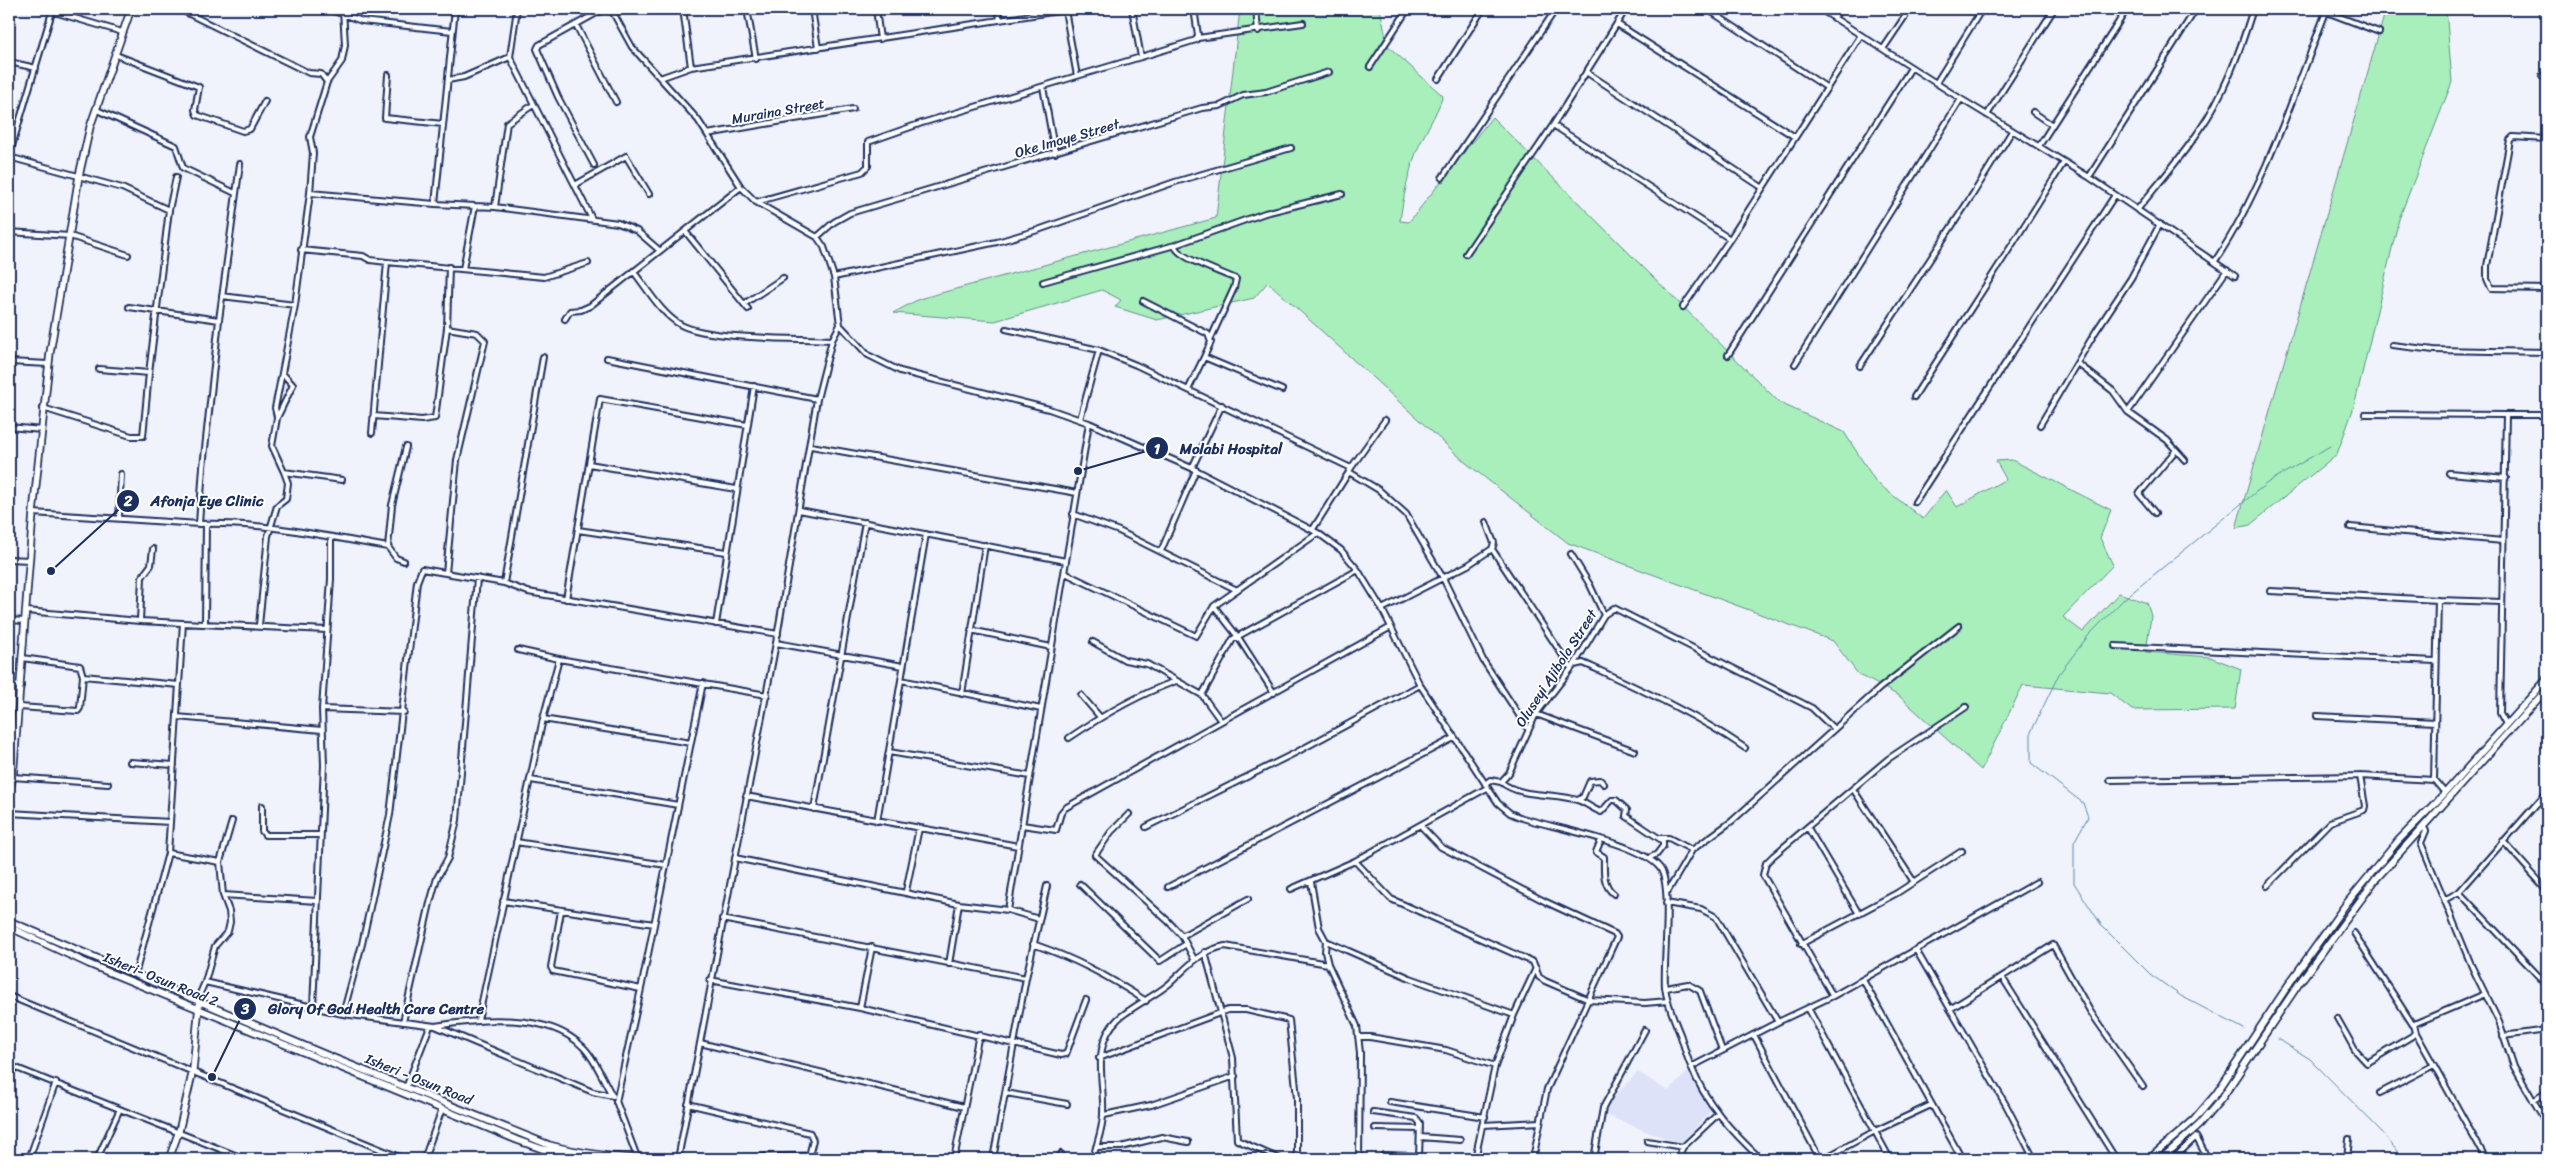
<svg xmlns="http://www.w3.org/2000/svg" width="2556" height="1168" font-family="Sriracha,sans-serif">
  <rect width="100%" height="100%" fill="#f0f2fc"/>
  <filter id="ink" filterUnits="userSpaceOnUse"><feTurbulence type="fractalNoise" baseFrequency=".02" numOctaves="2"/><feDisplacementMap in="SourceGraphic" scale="10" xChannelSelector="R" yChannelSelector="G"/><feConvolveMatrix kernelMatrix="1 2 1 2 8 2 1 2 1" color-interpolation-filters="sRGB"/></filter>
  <g filter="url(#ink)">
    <path fill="#dee2f8" d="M1638 1072 1668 1091 1688 1072 1711 1111 1681 1143 1650 1133 1604 1114 1613 1098Z"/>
    <path fill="#a9efbb" stroke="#628f8c" d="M1240 9H1380L1388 46 1443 96C1436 116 1424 133 1416 153 1408 175 1403 198 1400 221L1409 222 1492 117 1780 403 1844 432 1876 482 1923 519 1946 490 1957 507 2006 479 1996 461 2012 460 2111 510 2100 538 2113 565 2063 617 2083 632 2119 593 2147 603 2151 616 2146 652 2210 657 2241 669 2235 709 2132 710 2110 693 2023 685 1981 770 1899 696 1858 674 1833 641 1568 543 1465 462 1268 282 1254 298 1157 320 1115 307 1121 300 1102 290 995 321 893 313 919 299 1216 218Z
      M2386 9H2446L2452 82 2399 219 2354 407 2337 454 2250 525 2236 528Z"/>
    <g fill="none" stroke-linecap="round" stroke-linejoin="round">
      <path stroke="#5789ac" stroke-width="1" d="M2244 1029 2181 996 2150 974 2102 926 2074 883V842L2088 817 2083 803 2031 763V732L2059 674 2088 636 2124 599 2267 483 2330 446
        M2278 1039 2310 1059 2382 1132 2403 1159"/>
      <g stroke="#1b2f5e" stroke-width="8">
        <path id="street" d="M44 9 122 32
          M179 9 309 73 321 74 327 82
          M328 9 362 21 452 31
          M564 9H571
          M611 9 632 47 698 120 741 187 756 202 817 237 824 247 834 277 840 325 868 355 900 371 1049 409 1089 423 1196 470 1318 533 1341 550 1358 570 1382 609 1420 685 1498 803 1510 813 1522 818C1555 828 1640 843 1660 868 1673 886 1663 960 1665 987 1667 1004 1674 1019 1680 1034 1684 1045 1686 1056 1691 1066 1705 1103 1733 1133 1761 1159
          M683 9 691 67
          M747 9 756 59
          M812 9 818 48
          M876 9 880 39
          M998 9 1000 19
          M1132 9 1141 57 1196 40 1198 35 1194 9
          M1256 9 1258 31
          M1707 9 1826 87
          M1820 9 1961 99 2089 177 2235 276
          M2319 9 2379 32
          M2542 14H2547
          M1834 18 1840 9
          M1617 24 1795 137
          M576 25 616 102
          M1198 38 1303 23
          M1883 49 1910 9
          M116 55 199 87 195 110 197 115 243 131 250 129 265 101
          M510 57 592 219
          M9 62 36 68
          M1370 67 1408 9
          M1586 72 1763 188
          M388 75 385 118 443 124
          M1077 76 1141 57
          M2542 76H2547
          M660 78 691 67 1065 10 1077 76 922 123 868 142V166L862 172 756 202
          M1438 79 1483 9
          M448 80 464 77 510 57 517 9
          M1936 83 1982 9
          M1043 87 1055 153
          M97 110 176 146 183 168 235 193
          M2033 112 2052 125
          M1987 115 2054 9
          M1553 125 1730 239
          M707 134 853 109
          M2547 139 2513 137 2510 140 2487 266V279L2491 288 2547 289
          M2039 146 2127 9
          M9 156 52 12
          M9 157 122 188 169 210
          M594 165 558 97 537 49 539 45 604 9
          M2089 177 2196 9
          M1442 178 1556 9
          M575 185 626 156 649 194
          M310 193 435 204 495 207 618 223 637 231 659 250
          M435 204 455 9
          M495 207 507 123 533 105
          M2137 210C2158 184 2180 159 2199 131 2224 95 2240 51 2253 9
          M685 231 748 309
          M9 232 70 236 128 255
          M817 237 834 222 850 213 1202 108 1220 106 1243 95 1266 92 1329 72
          M301 250 363 256 370 260 387 262 544 277 588 263
          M1466 254 1553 125 1626 9
          M2215 261C2264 188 2294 94 2326 12
          M463 269 475 206
          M633 271C647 288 661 314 681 325 711 340 796 338 832 340
          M834 277 997 242 1038 230 1175 182 1291 148
          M1043 282 1175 245
          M222 296 295 305
          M1143 301 1208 334 1211 342 1204 357
          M744 304 783 278
          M129 307 219 320
          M1683 307 1730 239 1861 35
          M565 319 570 311 581 310 590 306 741 187
          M1006 329 1099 350 1136 365 1351 468 1349 472 1379 490 1406 514 1443 578 1483 660 1528 729
          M1211 338 1234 288 1236 279C1224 273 1174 257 1175 245L1265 213 1342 194
          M2392 345 2434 350 2547 352
          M1728 355 1911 68
          M607 358 817 399
          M9 362 48 364
          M2077 363 2113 391 2128 412 2167 440 2185 460
          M1795 364 1961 99
          M1860 366 1973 194 2012 131
          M99 369 149 373
          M1189 388 1204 357 1282 390
          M1914 397C1964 318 2016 241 2064 162
          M43 408 131 436H143L149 373 169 210 176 177
          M2128 412 2227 270
          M2365 414 2506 415
          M374 416 422 420 435 418 447 328 449 267
          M277 417 275 408 282 373
          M1080 419 1099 350
          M2040 425 2096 331 2131 278 2160 224
          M9 427 42 430
          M372 433 387 262
          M811 446 1077 493
          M589 464 736 489
          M1192 468 1222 405
          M1351 468 1385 420
          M2449 473 2506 478
          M342 480 284 472 272 446 277 418 293 385 282 373 295 305 310 193 313 153 310 137 327 82 342 61 345 45 343 9
          M1915 502 2115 195
          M799 510 1066 561
          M33 513 199 524C263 522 325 536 388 547L396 558 404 561
          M2155 513 2139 494 2176 450
          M1073 514 1119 531 1237 590
          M119 518 121 474
          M1486 522 1494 543 1492 549 1571 668
          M199 524 203 467 219 320 240 164
          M2350 527 2503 541
          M1313 529 1349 472
          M578 530 726 552
          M388 547 392 505 406 447
          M1161 551 1196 470
          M1571 554 1590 585 1604 615
          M9 559 29 560
          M446 573 457 460 485 341 477 333 447 328
          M1065 573 1196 636 1214 606 1318 533
          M504 583 543 357
          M2270 591 2438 600
          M566 599 600 399 747 425
          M1214 606 1238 637 1274 693
          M1382 609 1468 565 1492 549
          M26 611 140 621 327 630
          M9 620 25 621
          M140 621 142 577 151 565 153 549
          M205 623 206 524
          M716 624 754 386
          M259 625 268 536 277 506 286 499 288 483 284 472
          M971 630 1051 647
          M1093 642 1125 660 1147 664 1202 695 1221 721
          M776 643 903 666
          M2115 646 2435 661
          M518 650 559 659
          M22 658 80 666 83 676 179 685
          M1574 665 1583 663 1590 666C1644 691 1697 715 1745 748
          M901 680 1041 709
          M9 685 21 686
          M962 694 985 545
          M1081 695 1100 717
          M1202 695 1233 639 1358 570
          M19 707 78 711 80 708 83 676
          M322 709 404 712
          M1536 714 1635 751
          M2317 716 2435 722
          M177 717 322 730
          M543 719 691 743
          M2506 724 2500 713 2506 415H2547
          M1069 738C1103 715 1137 695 1176 681
          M889 752 1030 776
          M130 762 174 765
          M13 777 108 784
          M531 780 678 805
          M2110 780 2360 776 2434 780
          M1501 782C1522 799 1556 792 1580 801 1587 804 1593 809 1601 812L1612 800H1616L1627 810 1626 816 1663 841V846L1657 854 1649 858
          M1485 784 1490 780 1501 782 1509 773 1536 714 1574 665 1604 615 1614 608 1812 708 1834 729
          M1853 789 1914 882
          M2445 793 2434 780 2438 600 2502 602
          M746 796 1018 846
          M1578 800 1583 797 1590 781 1600 780 1604 784
          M262 806V831L265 835H319
          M814 809 865 522
          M9 813 170 822
          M1129 814 1111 832 1095 855 1168 921 1182 936 1194 959
          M877 821 926 534
          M1022 825 1056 830 1061 813 1065 808 1391 627
          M1421 826 1441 847 1546 902 1615 934 1617 937 1547 1089 1533 1159
          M2423 826 2426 831 2421 843 2472 967 2499 1022 2514 1067 2547 1124
          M1146 827 1295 753 1420 685
          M1808 828 1859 914
          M1659 838H1669L1692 850
          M1601 840 1596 852 1604 857C1604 870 1602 885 1614 894
          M2503 841 2547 890
          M516 842 666 865
          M168 853 220 862
          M735 858 959 904 1008 910 1039 919
          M1355 861 1391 899 1533 962 1539 977 1545 981 1589 1000 1645 1003 1668 1001
          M1311 882 1319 928 1326 941 1410 978 1514 1015
          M1080 884 1160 961 1186 944
          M2267 886 2330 822 2364 810 2365 806 2360 776
          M1168 887 1454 738
          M1291 889 1355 861 1487 788
          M906 891 919 828
          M1668 891 1692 850 1732 821 1880 688 1959 626
          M2459 892 2547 792
          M223 895 317 901
          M2446 899 2459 892 2547 985
          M503 901 654 924
          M1666 903 1701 909 1716 917 1778 1022 1833 996 2037 882
          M1008 910 1089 423
          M561 911 551 967 553 971 641 989
          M722 919 1026 978
          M2354 933 2413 1025
          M1182 936 1248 899
          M1326 941 1325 952 1328 964
          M1033 944C1076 959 1108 976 1146 1001
          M1801 944 1897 893 1962 851
          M1916 950 2006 1105 2034 1159
          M1205 952 1233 1058 1237 1140 1280 1159
          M949 964 959 904
          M135 975 168 853 183 623
          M2002 977 2116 1159
          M710 980 860 1008 1061 1055 1066 1054 1086 1000
          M1863 980 1962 1159
          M205 982 215 946 228 931 230 922 229 911 223 895 220 862 232 821
          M1666 988 1688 984 1700 991 1722 1050
          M9 996 404 1159
          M1833 996 1763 875 1766 863 1773 856 1888 759 1966 707
          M197 1000 205 982 343 1014 435 1026 593 1092 613 1096
          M313 1007 324 765 322 709 331 579V537
          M860 1008 872 947
          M1808 1008 1890 1159
          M1950 1009 2053 945 2090 1011 2143 1087
          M343 1014 362 944 390 815 417 582 422 569 504 583 528 592 778 634
          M2337 1018 2355 1050 2367 1063 2412 1036 2416 1033 2414 1024 2485 994
          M478 1020 543 719 559 659 767 695
          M403 1022 430 903 437 878 448 858 457 820 477 578
          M435 1026C479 1019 548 1012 582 1046 595 1058 603 1080 612 1095
          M2416 1033 2486 1159
          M1754 1035 1820 1159
          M2503 1036 2547 1030
          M1358 1037H1370L1446 1050 1495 1066
          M700 1043 964 1107
          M1099 1058 1228 1010H1246L1289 1020 1297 1098V1159
          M9 1065 245 1159
          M1691 1067 1778 1022
          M407 1085 430 1026
          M1006 1093 1067 1104
          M2380 1093 2434 1065
          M616 1101 637 1157
          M2533 1101 2547 1092
          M616 1102 641 989 703 683
          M1390 1102 1485 1117
          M688 1104 810 1133 813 1140 809 1156
          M1373 1112 1416 1118 1420 1123 1419 1159
          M1104 1115 1151 1105 1235 1076
          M1483 1125 1540 1122
          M1375 1128 1420 1129
          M1420 1137 1460 1140
          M1647 1141 1683 1147
          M1096 1147H1121L1162 1137 1188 1142
          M1384 1155 1419 1156
          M29 1159 56 1082
          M97 1159 119 1111
          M384 1159 387 1152
          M424 1159 442 1109
          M678 1159 776 643 817 399 832 340 840 325
          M954 1159 979 1034
          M993 1159 1026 978 1047 886
          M1059 1159 1061 1154
          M1093 1159C1096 1145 1103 1129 1103 1114 1105 1081 1090 1046 1118 1019 1133 1006 1153 997 1169 984 1187 968 1199 951 1225 946L1328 964 1357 1026 1360 1053 1359 1159
          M1475 1159 1495 1066 1514 1015 1536 968
          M1594 1159 1603 1108 1645 1030
          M1677 1159 1683 1147 1718 1114
          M1823 1159 1875 1131 1931 1105
          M2173 1159 2196 1137 2208 1159
          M2347 1159 2349 1139"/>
      </g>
      <g stroke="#1b2f5e" stroke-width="9">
        <path id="secondary" d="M9 791 13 777 33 513 50 353 79 176 90 127 131 9
          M9 921 331 1057 549 1145C635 1168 728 1157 817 1156L842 1159
          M9 927 89 964 517 1140 542 1149 584 1159
          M169 1159 179 1131 193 1070 199 1005
          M2149 1159 2194 1120 2216 1094 2293 978 2346 904 2398 841 2445 793 2547 679
          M2161 1159 2199 1125 2222 1098 2300 982 2376 879 2547 689"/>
      </g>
      <use href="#street" stroke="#fff" stroke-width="4"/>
      <use href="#secondary" stroke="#fff" stroke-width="5.5"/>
    </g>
  </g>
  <g text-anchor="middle" stroke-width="4" stroke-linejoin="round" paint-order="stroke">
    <g font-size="14" fill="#1b2f5e" stroke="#fff">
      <text transform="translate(778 111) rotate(-10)" y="5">Muraina Street</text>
      <text transform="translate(1067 138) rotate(-16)" y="5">Oke Imoye Street</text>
      <text transform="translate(1556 668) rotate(-57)" y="5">Oluseyi Ajibola Street</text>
      <text transform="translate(161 979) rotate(22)" y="5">Isheri- Osun Road 2</text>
      <text transform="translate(419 1079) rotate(22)" y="5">Isheri - Osun Road</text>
    </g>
  </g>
  <path fill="none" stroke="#1b2f5e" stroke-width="2" d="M1078 471L1157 448M51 571L128 501M212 1077L245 1009"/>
  <g fill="#1b2f5e" stroke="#fff" stroke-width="2">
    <circle cx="1078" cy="471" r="5"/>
    <circle cx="51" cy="571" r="5"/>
    <circle cx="212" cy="1077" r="5"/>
    <circle cx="1157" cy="448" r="12"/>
    <circle cx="128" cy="501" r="12"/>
    <circle cx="245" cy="1009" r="12"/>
  </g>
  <g font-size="15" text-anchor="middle" font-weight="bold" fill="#fff">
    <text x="1157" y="454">1</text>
    <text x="128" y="506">2</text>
    <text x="245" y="1014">3</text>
  </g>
  <g font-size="15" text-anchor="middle" font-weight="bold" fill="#1b2f5e" stroke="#fff" stroke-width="4" stroke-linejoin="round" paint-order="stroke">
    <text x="1231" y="454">Molabi Hospital</text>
    <text x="207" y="506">Afonja Eye Clinic</text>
    <text x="376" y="1014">Glory Of God Health Care Centre</text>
  </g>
  <rect width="2556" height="1168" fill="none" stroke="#fff" stroke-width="30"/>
  <rect x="15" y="15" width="2526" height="1138" fill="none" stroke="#1b2f5e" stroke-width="2" filter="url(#ink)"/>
</svg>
